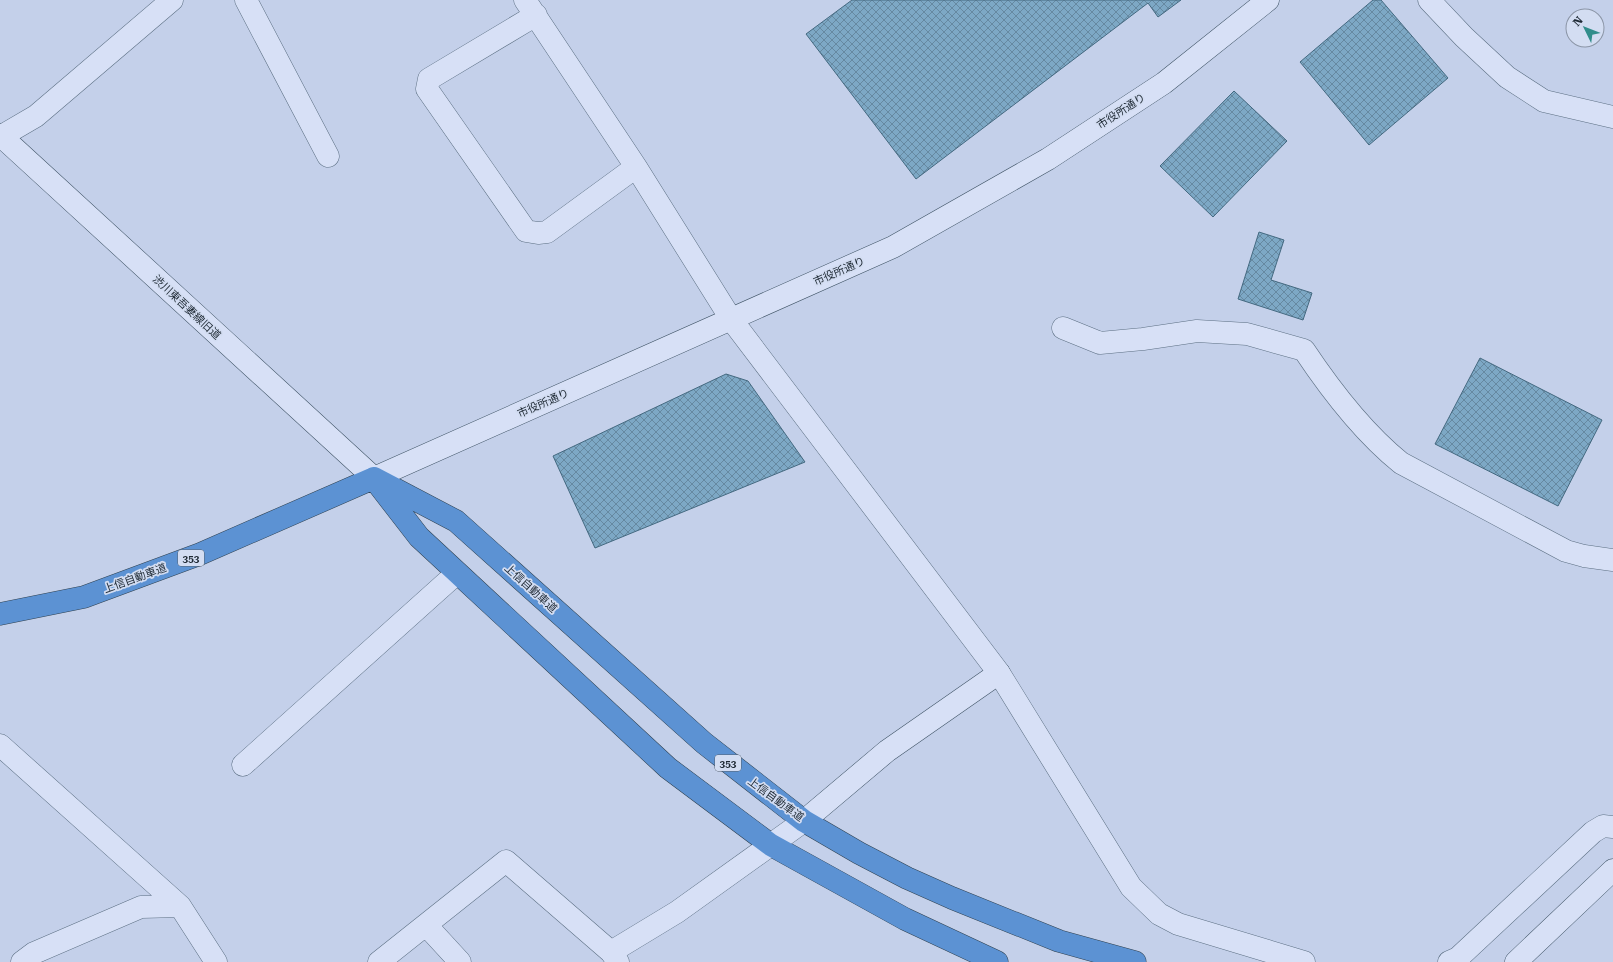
<svg xmlns="http://www.w3.org/2000/svg" width="1613" height="962" font-family="'Roboto Serif','Noto Sans JP',serif">
  <defs>
    <pattern id="building-cross-hatch" width="8" height="8" patternUnits="userSpaceOnUse"><rect width="8" height="8" fill="#7da8c5"/><path d="M0 0l8 8M0 8l8-8" fill="none" stroke="#6689a1"/></pattern>
  </defs>
  <rect width="100%" height="100%" fill="#c4d0ea"/>
  <path fill="url(#building-cross-hatch)" stroke="#446980" d="M852 0H1181L1158 17 1148 3 916 179 806 34Z
    M1373 0H1381L1448 78 1369 145 1300 62Z
    M1234 91 1287 141 1213 217 1160 166Z
    M1259 232 1284 240 1271 280 1312 293 1303 320 1238 299Z
    M1480 358 1602 420 1558 506 1435 444Z
    M726 374 748 381 805 462 595 548 553 456Z"/>
  <g fill="none" stroke-linecap="round" stroke-linejoin="round">
    <g stroke="#5c6f83" stroke-width="23">
      <path id="street" d="M246 0 328 156
        M525 0 636 167 731 319 999 673 1131 887 1159 914 1178 924 1304 962
        M1429 0 1464 37 1507 77 1544 101 1613 117
        M536 15 429 79 427 89 526 231 538 233 547 232 636 167
        M0 137 36 116 172 0
        M1063 328 1100 343 1143 339 1197 331 1247 334 1304 350C1330 389 1365 434 1401 463L1566 551 1584 556 1613 560
        M0 745 180 906 216 962
        M243 765 457 573
        M426 925 460 962
        M611 952 677 912 804 821
        M22 962 34 953 141 907 180 906
        M379 962 506 861 611 952 618 962
        M1449 962 1458 958 1593 832 1603 826 1613 827"/>
    </g>
    <g stroke="#3f5365" stroke-width="23">
      <path id="secondary" d="M0 135 374 478 893 247 1048 159 1164 83 1268 0
        M804 821 887 751 999 673
        M1516 962 1613 870"/>
    </g>
    <g stroke="#304251" stroke-width="23">
      <path id="highway" d="M374 478 456 521 704 743 804 821 859 853 907 878 952 898 1059 941 1135 962
        M378 484 419 537 668 768 771 845 905 919 997 962
        M0 614 84 597 200 554 374 478"/>
    </g>
    <use href="#street" stroke="#d7e0f6" stroke-width="22"/>
    <use href="#secondary" stroke="#d7e0f6" stroke-width="22"/>
    <use href="#highway" stroke="#5c92d3" stroke-width="22"/>
  </g>
  <g text-anchor="middle" stroke-width="3.5" stroke-linejoin="round" paint-order="stroke">
    <g fill="#d3ddf2" stroke="#55606e" stroke-width="1">
      <rect x="178" y="550" width="26" height="16" rx="3"/>
      <rect x="715" y="755" width="26" height="16" rx="3"/>
    </g>
    <g font-size="10" font-weight="bold" fill="#1f2a35">
      <text x="191" y="562">353</text>
      <text x="728" y="767">353</text>
    </g>
    <g font-size="11" fill="#1f2a35" stroke="#d3ddf2">
      <text transform="translate(1121 111) rotate(-33)" y="4">市役所通り</text>
      <text transform="translate(839 271) rotate(-24)" y="4">市役所通り</text>
      <text transform="translate(187 307) rotate(43)" y="4">渋川東吾妻線旧道</text>
      <text transform="translate(543 403) rotate(-24)" y="4">市役所通り</text>
      <text transform="translate(135 578) rotate(-20)" y="4">上信自動車道</text>
      <text transform="translate(531 588) rotate(42)" y="4">上信自動車道</text>
      <text transform="translate(776 799) rotate(36)" y="4">上信自動車道</text>
    </g>
  </g>
  <g transform="translate(1585 28) rotate(313)"><circle r="19" fill="#d3ddf2" stroke="#8b95a6"/>
  <path d="M0-3L7 15L0 10L-7 15Z" fill="#318d8b"/>
  <text y="-6" font-size="11" font-weight="bold" text-anchor="middle" fill="#1f2a35">N</text>
  </g>
</svg>
